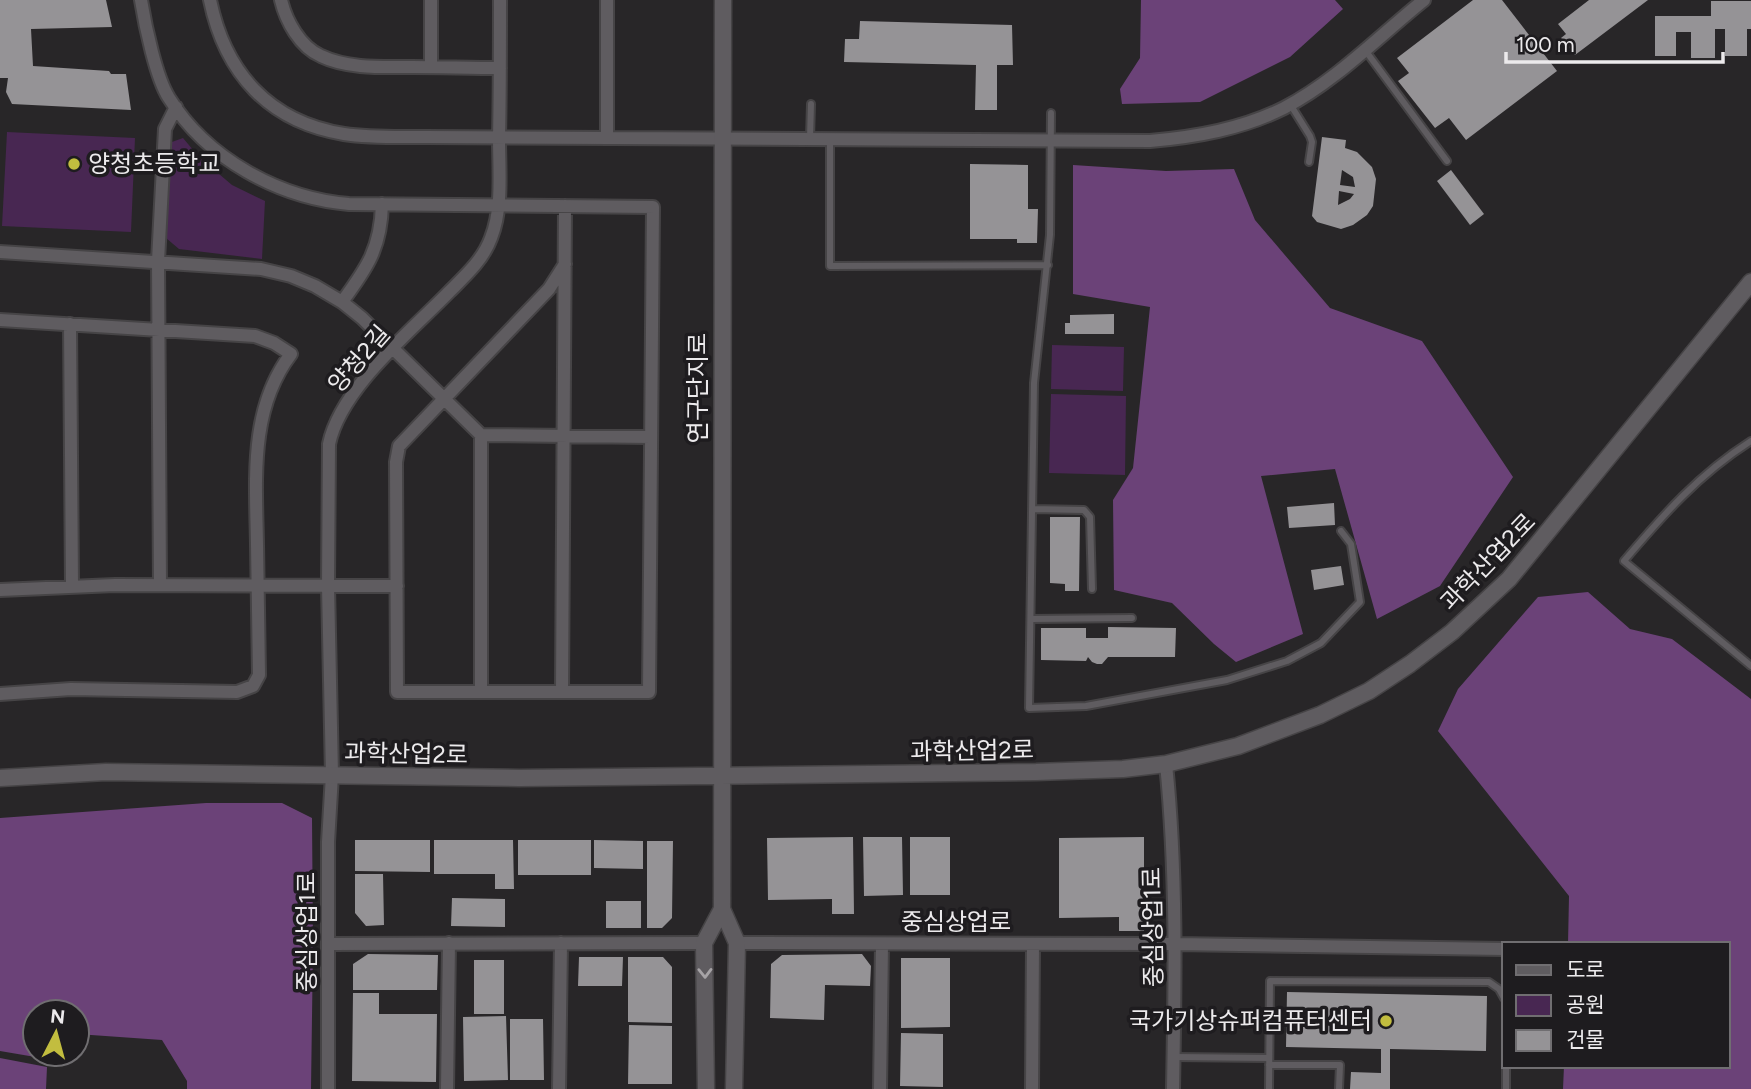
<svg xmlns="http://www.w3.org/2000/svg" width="1751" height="1089" font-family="Figtree,'Noto Sans KR',sans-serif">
  <rect width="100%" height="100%" fill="#282628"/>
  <path fill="#482752" d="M7 132 135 138 131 232 2 226Z
    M183 138 199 157 232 185 265 201 262 259 179 249 166 238 169 143Z
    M1052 345 1124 347 1123 391 1051 389Z
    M1051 394 1126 396 1125 475 1049 473Z"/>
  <path fill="#6b4278" d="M1141 0H1335L1343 9 1290 57 1200 102 1122 104 1120 89 1140 58Z
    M1073 165 1166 171 1234 169 1255 220 1330 308 1422 341 1513 477 1440 586 1377 619 1335 469 1261 476 1303 634 1236 662 1214 644 1172 603 1114 590 1113 500 1133 468 1150 307 1073 294Z
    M1588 592 1630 629 1672 639 1751 699V1089H1563L1564 1066H1728V944H1568L1569 896 1438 731 1458 689 1538 597Z
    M206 803H282L312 818 313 945 311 1089H187V1081L162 1040 77 1034V1012H35V1054H47V1059L0 1051V818Z
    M0 1058 47 1067 46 1089H0Z"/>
  <path fill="#959396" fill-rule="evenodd" d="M0 0H106L112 27 31 29 33 66 109 71 111 74H126L131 110 12 104 6 92 8 78H0Z
    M1473 0H1502L1557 71 1466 140 1449 118 1435 128 1398 81 1409 73 1397 58Z
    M1589 0H1648L1575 55 1561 38 1566 34 1558 24Z
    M1711 1H1751V29H1747V56H1725V29H1715V58H1691V32H1676V56H1655V16H1711Z
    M860 21 1012 25 1013 65H997V110H975L976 65 844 62 845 39H859Z
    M1322 137 1346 140 1345 148 1357 152 1372 167 1376 179 1373 206 1367 215 1353 225 1341 229 1317 222 1312 216ZM1342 170 1353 177 1355 187 1340 185ZM1339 191 1354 194 1350 199 1338 205Z
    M970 164 1028 165V209H1038L1037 243H1017V239H970Z
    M1451 170 1484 214 1470 225 1437 181Z
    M1114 314V334H1065V323H1070V315Z
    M1334 503 1335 525 1289 528 1287 507Z
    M1050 517H1080L1079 591H1065V584L1050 583Z
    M1341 566 1344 585 1314 590 1311 570Z
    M1108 627 1176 628 1175 657H1108L1102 664H1097L1092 662 1088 657 1086 661 1041 660V628H1086V638H1108Z
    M853 837 854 914H832V899L768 900 767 838Z
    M863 837H902L903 895 864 896Z
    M910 837H950V895H910Z
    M1144 837V931H1119V917L1059 918V838Z
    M355 840H430V872L355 871Z
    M434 840H513L514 889H495V874H434Z
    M518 840H591V875H518Z
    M594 840 643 841V869L594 868Z
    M647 841H673L672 918 662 928H647Z
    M355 874H383L384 925 366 926 355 913Z
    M452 898 505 899V927L451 926Z
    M606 901H641V928H606Z
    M368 954 438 955 437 990H353V964Z
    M862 954 871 966 870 986 825 985 824 1020 770 1018 771 964 782 955Z
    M579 957H623L622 986H578Z
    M628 957H663L672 967V1023L628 1022Z
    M901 958H950V1027L901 1028Z
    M474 960H504V1014H474Z
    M1287 992 1487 996 1486 1051 1390 1049V1089H1350L1351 1072 1381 1073V1049L1286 1047Z
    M353 993H379V1014H437L436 1082 352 1081Z
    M506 1016 508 1080 464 1081 463 1017Z
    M510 1019H543L544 1080H510Z
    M629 1025 672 1026V1084H628Z
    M901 1033 943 1034V1087L900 1086Z"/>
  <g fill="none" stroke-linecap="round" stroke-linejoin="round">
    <g stroke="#464446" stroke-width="10">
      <path id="service" d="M1365 50 1447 161
        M1290 104 1310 136 1312 142 1309 162
        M1051 113 1050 235 1034 383 1029 708 1086 706 1227 680 1287 661 1321 643 1360 602 1351 544 1341 531
        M810 138 811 104
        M830 140V266L1048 265
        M1751 441C1699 474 1663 515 1624 561L1751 666
        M1032 509 1084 510 1090 517 1092 589
        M1031 619 1132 618
        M1174 1057 1269 1058
        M1269 1065H1340L1339 1089
        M1269 1089 1270 981 1489 982 1499 989 1504 998
        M1506 1089V1066"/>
    </g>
    <g stroke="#464446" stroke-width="16">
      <path id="minor" d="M141 0C145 25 156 78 169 98 207 159 279 198 349 204L653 207 649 692H397L396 462 399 446 549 289 565 264
        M210 0C225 73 269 122 344 134 371 138 399 137 425 137L1150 141C1196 137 1242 129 1284 108 1336 81 1379 36 1424 0
        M281 0C286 21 300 47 321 56 348 69 383 67 412 67 441 67 471 68 500 68
        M431 0V67
        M607 137V0
        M0 252 261 269 291 276 315 286 342 302 362 318 481 435
        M342 302C367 268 381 248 382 204
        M0 320 255 336 274 343 291 354C249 409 256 479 257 545 258 588 258 631 259 675L253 686 237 692 71 689 0 694
        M70 324 72 585
        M160 585 158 261 165 129 176 107
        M0 590 115 585 397 586
        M481 692V435L651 437
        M562 692 565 206
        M1166 764C1177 872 1175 981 1173 1089
        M737 943 1176 944 1504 949
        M328 944 704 943
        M328 1089V842L332 775 328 586 329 444C341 388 409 333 449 292 465 276 483 260 491 238 503 208 499 170 499 138 500 92 500 46 500 0
        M447 1089 449 943
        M559 1089 561 943
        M880 1089 882 944
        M1032 1089 1033 945"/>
    </g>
    <g stroke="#464446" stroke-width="19">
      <path id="tertiary" d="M723 0 722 909 737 943 734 1089
        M0 778 106 772 519 778 1036 772 1123 769 1166 764 1238 746 1320 715 1369 691 1410 664 1452 632 1509 579 1751 282
        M706 1089 704 943 722 909"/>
    </g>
    <use href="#service" stroke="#5f5c60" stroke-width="6"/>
    <use href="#minor" stroke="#5f5c60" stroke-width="12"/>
    <use href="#tertiary" stroke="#5f5c60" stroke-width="16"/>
  </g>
  <defs><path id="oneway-chevron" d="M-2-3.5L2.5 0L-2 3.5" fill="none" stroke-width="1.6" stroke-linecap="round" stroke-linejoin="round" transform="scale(1.75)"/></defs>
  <use stroke="#a6a3a6" href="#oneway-chevron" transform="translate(705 973) rotate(89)"/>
  <g fill="#c2bd3f" stroke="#1e1c1f" stroke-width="2.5">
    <circle cx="74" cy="164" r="7"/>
    <circle cx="1386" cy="1021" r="7"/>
  </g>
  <g text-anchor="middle" stroke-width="7" stroke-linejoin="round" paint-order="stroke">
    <g font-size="24" fill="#eceaec" stroke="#1e1c1f" text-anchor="start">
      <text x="88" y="172">양청초등학교</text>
      <text x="1372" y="1029" text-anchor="end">국가기상슈퍼컴퓨터센터</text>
    </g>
    <g font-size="24" fill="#eceaec" stroke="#1e1c1f">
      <text transform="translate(359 359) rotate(-49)" y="8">양청2길</text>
      <text transform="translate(698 388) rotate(-90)" y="8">연구단지로</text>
      <text transform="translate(1488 562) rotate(-46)" y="8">과학산업2로</text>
      <text transform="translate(972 751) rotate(-1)" y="8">과학산업2로</text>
      <text transform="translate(406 754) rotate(1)" y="8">과학산업2로</text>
      <text x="956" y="930">중심상업로</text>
      <text transform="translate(1153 927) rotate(-91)" y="8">중심상업1로</text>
      <text transform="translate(307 932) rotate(-90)" y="8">중심상업1로</text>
    </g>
  </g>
  <rect x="1502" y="942" width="228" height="126" fill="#1e1c1f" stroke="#706e71" stroke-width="2"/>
  <rect x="1516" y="965" width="35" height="10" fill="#5f5c60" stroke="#706e71" stroke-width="2"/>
  <text x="1566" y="977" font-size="21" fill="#eceaec">도로</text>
  <rect x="1516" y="995" width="35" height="21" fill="#482752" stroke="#706e71" stroke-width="2"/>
  <text x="1566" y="1012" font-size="21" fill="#eceaec">공원</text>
  <rect x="1516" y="1030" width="35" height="21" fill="#959396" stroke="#706e71" stroke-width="2"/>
  <text x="1566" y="1047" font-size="21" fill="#eceaec">건물</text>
  <g transform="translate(56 1033) rotate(6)"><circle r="33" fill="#1e1c1f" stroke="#706e71" stroke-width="2"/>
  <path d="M0-5L12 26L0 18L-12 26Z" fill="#c2bd3f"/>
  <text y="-10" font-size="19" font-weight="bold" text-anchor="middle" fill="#eceaec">N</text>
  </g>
  <path d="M1506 52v10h217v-10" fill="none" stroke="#eceaec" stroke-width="3.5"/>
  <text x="1516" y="52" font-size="21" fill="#eceaec" stroke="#1e1c1f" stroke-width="5" paint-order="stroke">100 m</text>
</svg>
